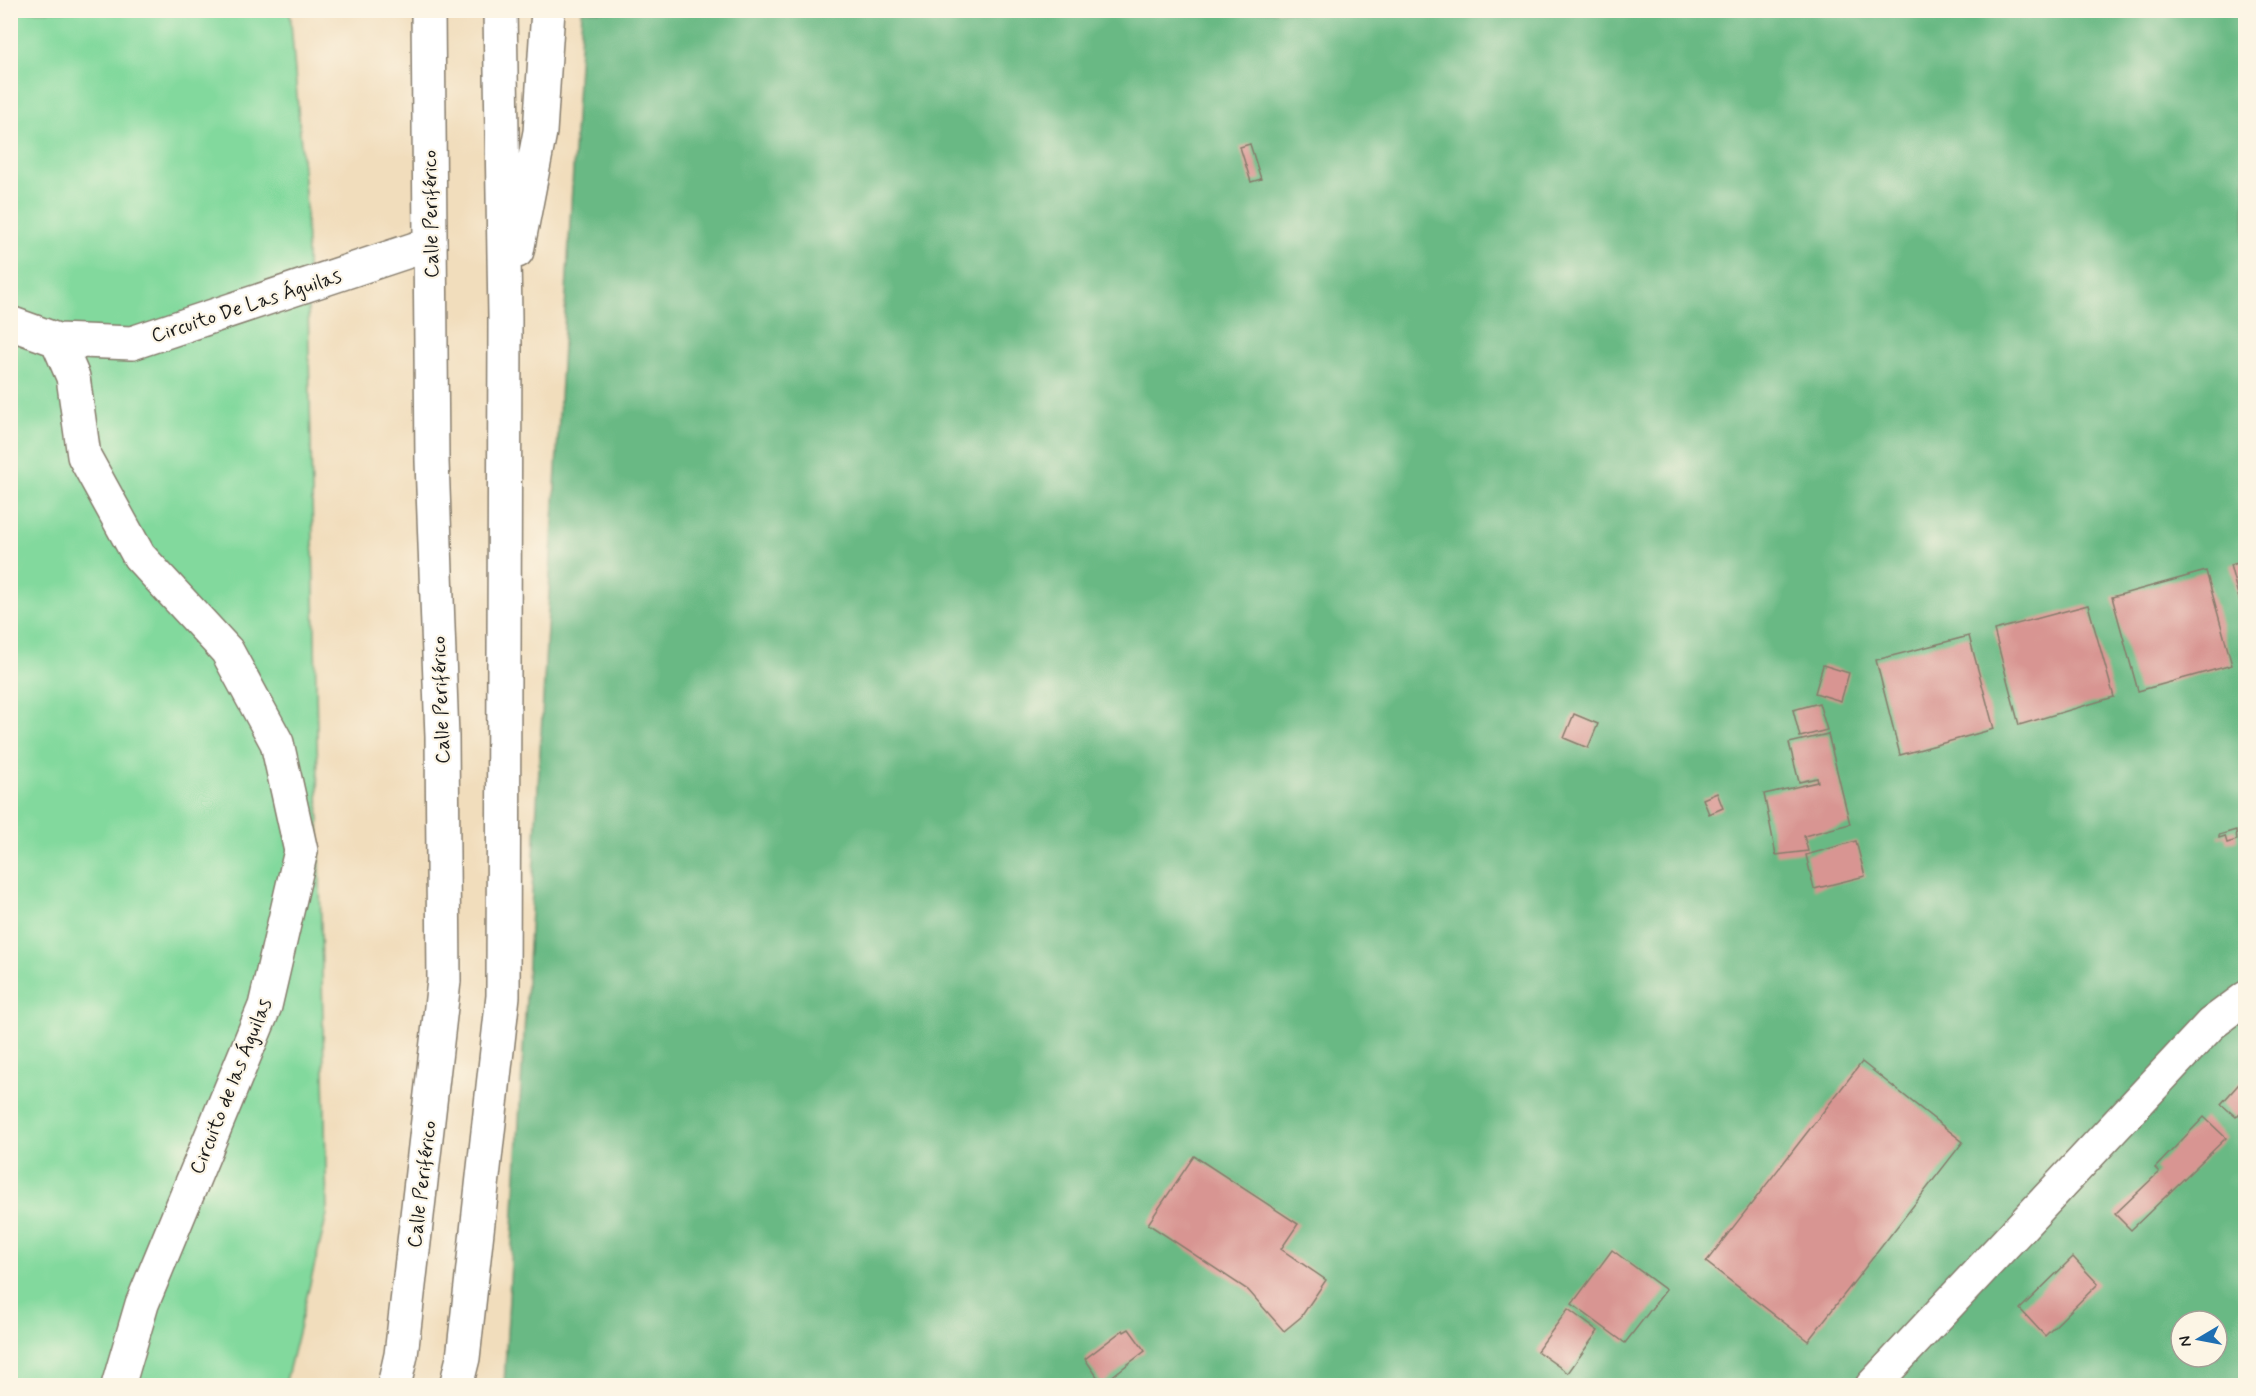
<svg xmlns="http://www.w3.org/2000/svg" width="2256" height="1396" font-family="Mynerve,sans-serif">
  <rect width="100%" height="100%" fill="#fcf5e5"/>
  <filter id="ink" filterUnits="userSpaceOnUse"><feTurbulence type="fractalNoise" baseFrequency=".0167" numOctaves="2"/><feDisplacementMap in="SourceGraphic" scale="12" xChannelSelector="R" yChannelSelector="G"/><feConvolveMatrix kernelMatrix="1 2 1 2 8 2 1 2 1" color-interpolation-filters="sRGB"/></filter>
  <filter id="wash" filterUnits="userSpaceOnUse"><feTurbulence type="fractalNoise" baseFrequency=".008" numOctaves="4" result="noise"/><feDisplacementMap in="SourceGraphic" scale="24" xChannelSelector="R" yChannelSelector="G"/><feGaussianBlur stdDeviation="1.35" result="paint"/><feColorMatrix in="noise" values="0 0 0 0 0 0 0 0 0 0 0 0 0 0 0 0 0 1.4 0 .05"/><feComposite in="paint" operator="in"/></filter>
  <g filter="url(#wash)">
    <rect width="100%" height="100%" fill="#f1ddbc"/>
    <path fill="#82d99d" stroke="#4f7a5c" stroke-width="1.5" d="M10 11H290L306 206 327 1215 285 1385H11Z"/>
    <path fill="#69b984" stroke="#426a50" stroke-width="1.5" fill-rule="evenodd" d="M582 11H2245V1385L504 1386ZM2181 1321H2217V1357H2181Z"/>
    <g id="blocks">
      <path fill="#d89592" d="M1250 144 1261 179 1251 182 1240 147Z
        M2246 561V621H2245L2230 565Z
        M2206 571 2232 665 2138 691 2112 597Z
        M2088 605 2114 697 2019 725 1994 630Z
        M1969 636 1994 729 1900 755 1876 660Z
        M1823 665 1849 673 1841 701 1815 693Z
        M1819 703 1827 730 1800 737 1793 710Z
        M1574 714 1598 724 1588 748 1564 738Z
        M1828 734 1850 824 1804 836 1808 851 1776 855 1764 794 1818 782 1817 778 1799 782 1789 743Z
        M1717 793 1723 808 1709 814 1703 799Z
        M2236 830 2237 840 2227 843 2225 836 2219 838V835Z
        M1856 841 1865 876 1814 889 1806 855Z
        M1862 1062 1963 1142 1808 1341 1706 1262Z
        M2246 1076V1107L2236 1117 2221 1104Z
        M2204 1117 2226 1138 2131 1230 2115 1214 2159 1172 2155 1168Z
        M1194 1156 1298 1224 1281 1249 1326 1280 1301 1317 1284 1331 1248 1290 1148 1224Z
        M1612 1250 1666 1290 1625 1343 1572 1304Z
        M2073 1257 2098 1284 2045 1336 2020 1309Z
        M1568 1309 1598 1331 1568 1373 1537 1351Z
        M1129 1329 1145 1351 1102 1384 1085 1359 1123 1330 1124 1332Z"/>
    </g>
  </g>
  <g filter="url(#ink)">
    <use href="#blocks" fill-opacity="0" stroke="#867c6c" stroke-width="1.5"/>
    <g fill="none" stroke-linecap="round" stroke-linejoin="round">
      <g stroke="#867c6c" stroke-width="36">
        <path id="minor" d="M10 323 57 340 132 343 430 244
          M57 340 73 377 84 456 139 556 227 651 277 743 301 851 265 1006 142 1304 118 1386
          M1872 1386 2211 1024 2246 998"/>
      </g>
      <g stroke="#867c6c" stroke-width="36">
        <path id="highway" d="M517 251 540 132 548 10
          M394 1386 401 1355 444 981 442 737 432 461 428 10
          M456 1386 463 1358 503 996 505 318 500 10"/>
      </g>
      <use href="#minor" stroke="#fff" stroke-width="33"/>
      <use href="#highway" stroke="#fff" stroke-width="33"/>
    </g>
  </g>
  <g text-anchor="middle" stroke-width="4.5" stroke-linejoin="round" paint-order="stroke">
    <g font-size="20" fill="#1c1c1c" stroke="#fcf5e5">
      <text transform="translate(430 214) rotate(-91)" y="7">Calle Periférico</text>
      <text transform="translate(246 305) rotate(-18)" y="7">Circuito De Las Águilas</text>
      <text transform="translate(440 700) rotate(-92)" y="7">Calle Periférico</text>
      <text transform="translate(230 1086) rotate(-68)" y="7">Circuito de las Águilas</text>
      <text transform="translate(421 1184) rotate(-83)" y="7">Calle Periférico</text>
    </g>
  </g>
  <rect width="2256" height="1396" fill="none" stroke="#fcf5e5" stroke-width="36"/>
  <g transform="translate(2199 1339) rotate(260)"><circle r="28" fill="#fcf5e5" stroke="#a29e95" stroke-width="1.5"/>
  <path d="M0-4.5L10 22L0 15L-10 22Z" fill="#1f6fb2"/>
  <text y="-9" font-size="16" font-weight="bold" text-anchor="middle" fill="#1c1c1c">N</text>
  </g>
</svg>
